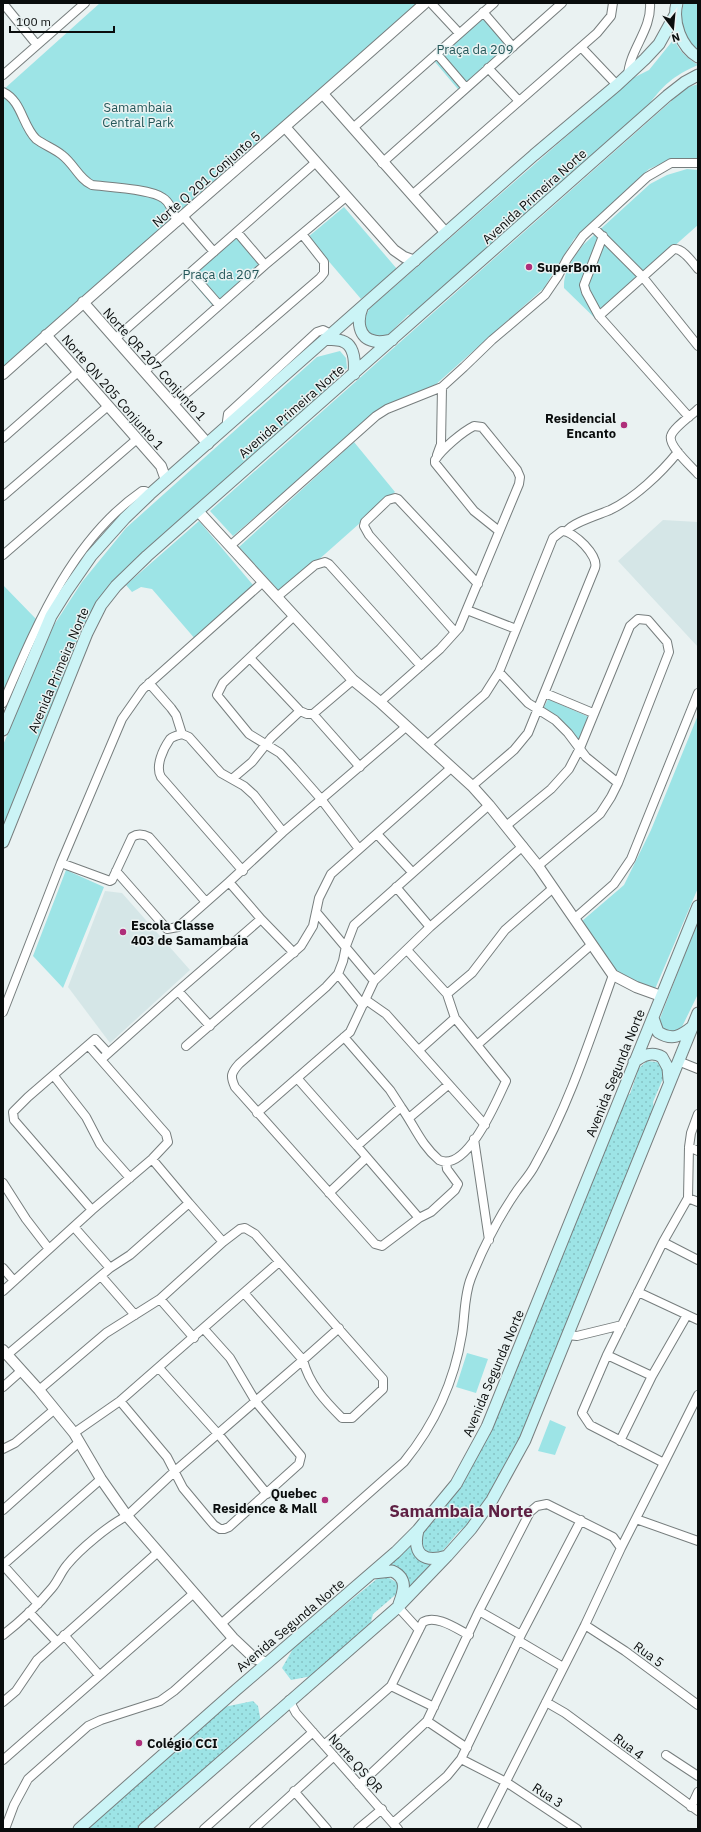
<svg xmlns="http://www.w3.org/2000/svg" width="701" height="1832" font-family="'IBM Plex Sans',sans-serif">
  <defs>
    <pattern id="grass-dots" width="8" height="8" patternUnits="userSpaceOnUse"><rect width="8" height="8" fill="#9de4e6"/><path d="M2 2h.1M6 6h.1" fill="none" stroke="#86c2c4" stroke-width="1.8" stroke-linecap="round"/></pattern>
  </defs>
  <rect width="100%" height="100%" fill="#eaf2f2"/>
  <path fill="#d5e6e7" d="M663 520 698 522V647L618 561Z
    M105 891 122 893 190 970 110 1043 68 987Z"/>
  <path fill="url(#grass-dots)" d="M647 1061 657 1062 664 1069 665 1074 653 1102 654 1109 522 1436 500 1479 468 1526C449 1532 445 1567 422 1549L421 1535 442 1511 444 1504 458 1485 624 1097 630 1094 639 1068Z
    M413 1544C414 1557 422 1562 433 1566L408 1591 398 1568 389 1565Z
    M378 1578H389L398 1583 400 1591 373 1614 371 1622 312 1676 291 1680 282 1668 294 1647Z
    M253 1701 258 1706 261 1722 138 1829H86L224 1707Z"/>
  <path fill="#9de4e6" d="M100 3H428L3 378V90Z
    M684 3H698V53C685 38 677 23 684 3Z
    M484 7 518 46 462 94 430 56Z
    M674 39C679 51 687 58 698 65 673 76 663 85 647 107L418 313 408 315 387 336 379 338 368 335 365 330 364 320 369 309 633 78 649 70Z
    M698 84V159L674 158 649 169 574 239 544 288 434 386 365 423 233 536 210 511 686 88Z
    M687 169 698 170V225L601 311 602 325 564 288C563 272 573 258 583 245L650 184 667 175Z
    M344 207 397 269 361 299 308 237Z
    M238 228 270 265 216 310 184 272Z
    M340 351 346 358 347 368 328 388V393L104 593 82 632 3 832V745L54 625 82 582 126 528 317 357Z
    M354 442 395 492 281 593 239 547Z
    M199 521 253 585 196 640 152 589 141 587 132 592 126 585Z
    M3 585 36 619 3 699Z
    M548 699 589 717 579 743 558 716 543 709Z
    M698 715V888L655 989 615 972 582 921 624 885 651 830Z
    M66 870 104 887 63 988 33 956Z
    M698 920V994L679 1033 663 1031 659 1021Z
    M467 1353 488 1359 476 1393 456 1387Z
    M550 1420 566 1427 555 1455 538 1451Z"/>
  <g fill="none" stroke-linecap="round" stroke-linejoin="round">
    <g stroke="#777e7e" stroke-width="10">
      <path id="minor" d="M431 3 459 33
        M6 7 37 45
        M483 12 513 47
        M581 47 617 85
        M437 54 466 88
        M488 68 519 101
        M3 75 85 3
        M628 76C629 50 652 30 650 3
        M3 92C22 101 22 125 36 139 44 145 55 149 62 155 74 164 79 179 92 185 109 187 151 189 163 198 170 202 174 214 177 222
        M353 128 494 3
        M382 163 562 3
        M412 195 597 33 611 16 613 3
        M183 216 214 252
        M593 227 642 276 698 346
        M237 232 265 265
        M191 273 219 305
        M599 316 586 292 584 285 603 236
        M116 338 316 162
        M145 371 265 265 346 197
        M174 404 320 278 324 273V262L302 234
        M698 409C692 415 673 428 671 436 668 446 691 466 698 474
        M689 417 599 316 674 249C683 248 692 262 698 269
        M229 425 227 421 228 414 317 332 323 330 331 334
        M3 438 78 372
        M437 455 441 444 442 387
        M3 496 108 406
        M567 531C571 523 601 514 610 510 635 498 661 473 678 452
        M230 546 376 416 387 409 442 387 464 367 492 340 545 295 558 276 567 259 583 236 647 177 671 163H698
        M3 555 137 439
        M277 597 315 565 325 562 329 564 421 666
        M467 610 516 629
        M294 616 223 683 217 695 249 734 280 753 293 767 321 799 359 849
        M455 632 369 535 364 526 365 522 388 500 395 498 398 499 478 584
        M250 658 300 711
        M499 672 528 703 555 720 568 733 586 757 618 783
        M149 683 171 708 176 715 182 734C178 735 173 736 170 739 163 749 155 766 161 777L243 871
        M545 693 593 713
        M380 702 440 649 459 628 519 484 520 477 517 470 482 427 474 426C462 432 442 449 435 460V463L474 511 499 531
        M3 703C36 627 71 540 142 491H145L150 494
        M313 714 360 767
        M182 734 189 737 221 773 244 786 254 795 283 832
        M427 745 485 694 499 672 553 538 562 531C574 531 599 556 595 568L528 733 514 750 472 786
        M232 779 252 762 271 738 300 711 307 714H313L353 680
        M489 805 354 925 346 946 343 961 338 974 326 987 239 1064C231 1073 230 1076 235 1087L375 1244 382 1246 419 1218 357 1146 401 1107C414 1125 421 1145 439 1160 467 1173 497 1100 506 1081L477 1045 591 945
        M506 826 551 789 569 769 580 748 630 626 638 619 648 620 667 642 669 652 618 783 611 797 600 814 538 866
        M377 834 412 872
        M61 863 110 881 112 880 132 837C138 833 143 834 149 837L206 902
        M116 871 167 929 178 927 229 882
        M396 887 430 927
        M261 919 294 953
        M574 919 614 884 631 859 698 693
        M407 950 447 994 472 973 505 930 552 889
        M338 974 363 1005
        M374 981 430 927 523 846
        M447 994 455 1018 477 1045
        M366 1000 386 1014 485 1125
        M3 1012 61 863 122 719 143 689 263 582
        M210 1026 178 991 261 919 229 882 283 832 407 726
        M344 1037 390 1090 401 1107
        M186 1046 301 946 313 926 319 898 331 874 451 768
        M419 1050 455 1018
        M104 1057 178 991
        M678 1061 698 1069
        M54 1076 86 1117 100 1144 130 1178
        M297 1078 357 1146
        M257 1113 350 1032 374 981 317 913
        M698 1114 691 1133 689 1147 688 1198 663 1242 607 1355 582 1413 590 1425 664 1463 698 1395
        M409 1118 448 1085
        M474 1139 489 1240
        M689 1147 698 1151
        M3 1183 26 1219 49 1249
        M329 1193 366 1158
        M688 1198 698 1202
        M92 1210 14 1120 13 1112 28 1097 95 1039 108 1053
        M419 1218 431 1212 455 1190 458 1184 447 1169 446 1162
        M74 1227 110 1268
        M663 1242 698 1260
        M3 1268 14 1281
        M101 1276 135 1315
        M3 1291 92 1210 152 1159 168 1142 166 1134 88 1045
        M638 1292 698 1320
        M244 1293 303 1360 339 1328
        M160 1299 194 1338
        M567 1335 577 1336 622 1325
        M7 1355 110 1268 130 1255 189 1203 152 1159
        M607 1355 652 1376
        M159 1368 219 1435 267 1494
        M3 1387 21 1371
        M39 1390 106 1333 160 1299 223 1242
        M120 1401 167 1457 183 1488 208 1518 214 1525 220 1529H224L229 1527 299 1464 301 1456 256 1402 230 1358 204 1329
        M74 1433 120 1401 279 1262
        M620 1441 652 1376 687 1315
        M3 1449 15 1443 55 1409
        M3 1510 78 1443
        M636 1519 698 1541
        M621 1548 664 1463
        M3 1565 101 1479
        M3 1565 38 1604
        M398 1607 419 1630
        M479 1611 521 1635
        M29 1612 57 1642
        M221 1624 404 1462C435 1424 454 1383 462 1334 465 1316 464 1295 471 1278 483 1248 498 1218 516 1192 522 1183 530 1175 535 1165 569 1105 590 1039 613 975
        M585 1625 625 1651 698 1705
        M3 1635C21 1621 38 1605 52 1588 58 1581 61 1572 67 1565 79 1550 110 1524 127 1516L175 1471 303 1360C309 1384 325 1401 342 1418H352L383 1389V1379L255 1234 245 1228 240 1229 223 1242 189 1203
        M64 1635 99 1675
        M519 1641 563 1667
        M391 1686 434 1707
        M289 1700 296 1713 398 1829
        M3 1702 16 1691 37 1660 158 1552
        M546 1702 565 1713 698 1811
        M427 1721 467 1748
        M324 1745 391 1686 423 1622C436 1614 457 1629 469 1635
        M666 1755 698 1776
        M461 1759 506 1782 577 1829
        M3 1760 194 1593
        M359 1785 427 1721 479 1611 530 1512 537 1506 547 1504 613 1537 621 1548 585 1625 482 1829
        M294 1791 327 1829
        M691 1807 698 1792
        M393 1823 447 1776 461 1759 521 1635 581 1520
        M5 1829 14 1805 28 1779 88 1726 101 1720 160 1701 174 1691 233 1638
        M204 1829 313 1732
        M254 1829 334 1756
        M358 1829 382 1809"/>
    </g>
    <g stroke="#777e7e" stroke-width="12">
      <path id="tertiary" d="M323 94 446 233
        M285 127 394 250 404 257 415 261
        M83 302 208 444
        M46 335 161 466 166 480
        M3 374C143 249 285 128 425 3
        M198 511 353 680 380 702 427 745 472 786 489 805 538 866 613 975 636 987 661 996
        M3 1350 39 1390 74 1433 101 1479 127 1516 233 1638 254 1658 267 1663"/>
    </g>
    <g stroke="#777e7e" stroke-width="13">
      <path id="secondary" d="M677 3C672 22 681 47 698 57
        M362 308C357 320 358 338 374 341 380 343 386 341 392 340
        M325 339C330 340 337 339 342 341 355 345 355 363 354 374
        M3 730 51 616 66 592 91 556 125 518 150 494 534 155 617 85 645 59 659 44 675 15
        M3 842 87 633 101 605 116 586 147 556 667 96 685 82 698 75
        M653 1018 658 1032C672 1041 681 1036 692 1027
        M634 1062C643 1055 652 1051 662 1057L668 1068 669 1080
        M418 1530C412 1555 424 1563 447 1556
        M373 1573 392 1571C408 1578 404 1591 399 1604
        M79 1829 236 1690 396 1552 418 1530 456 1484 487 1427 698 906
        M144 1829 398 1607 447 1556 471 1529 492 1500 525 1440 698 1013"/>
    </g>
    <use href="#minor" stroke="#fff" stroke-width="8"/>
    <use href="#tertiary" stroke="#fff" stroke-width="10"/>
    <use href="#secondary" stroke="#cbf4f6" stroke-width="11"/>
  </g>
  <g fill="#af2e7a" stroke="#eaf2f2" stroke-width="1.5">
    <circle cx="529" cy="267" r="4"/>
    <circle cx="624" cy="425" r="4"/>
    <circle cx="123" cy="932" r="4"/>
    <circle cx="325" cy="1500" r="4"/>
    <circle cx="139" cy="1743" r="4"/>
  </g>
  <g text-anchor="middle" stroke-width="3" stroke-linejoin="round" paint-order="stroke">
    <g font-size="13" fill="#25585a" stroke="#eaf2f2">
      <text x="475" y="54">Praça da 209</text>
      <text x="138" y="112">Samambaia<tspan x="138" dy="15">Central Park</tspan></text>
      <text x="221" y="279">Praça da 207</text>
    </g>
    <g font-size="13" fill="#0a0d0d" stroke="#eaf2f2">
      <text transform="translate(206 179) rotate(-41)" y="5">Norte Q 201 Conjunto 5</text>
      <text transform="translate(534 196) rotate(-42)" y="5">Avenida Primeira Norte</text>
      <text transform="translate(155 364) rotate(48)" y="5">Norte QR 207 Conjunto 1</text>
      <text transform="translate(113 392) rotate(49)" y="5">Norte QN 205 Conjunto 1</text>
      <text transform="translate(291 411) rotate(-41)" y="5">Avenida Primeira Norte</text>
      <text transform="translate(58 670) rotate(-67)" y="5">Avenida Primeira Norte</text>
      <text transform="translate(615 1073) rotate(-68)" y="5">Avenida Segunda Norte</text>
      <text transform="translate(493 1373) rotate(-67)" y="5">Avenida Segunda Norte</text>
      <text transform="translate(290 1625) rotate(-40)" y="5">Avenida Segunda Norte</text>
      <text transform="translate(649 1654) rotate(36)" y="5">Rua 5</text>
      <text transform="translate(629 1746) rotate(37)" y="5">Rua 4</text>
      <text transform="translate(356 1763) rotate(48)" y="5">Norte QS QR</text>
      <text transform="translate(548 1795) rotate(33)" y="5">Rua 3</text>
    </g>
    <g font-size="13" font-weight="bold" fill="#0a0d0d" stroke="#eaf2f2" text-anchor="start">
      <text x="537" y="272">SuperBom</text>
      <text x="616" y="423" text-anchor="end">Residencial<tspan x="616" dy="15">Encanto</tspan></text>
      <text x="131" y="930">Escola Classe<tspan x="131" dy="15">403 de Samambaia</tspan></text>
      <text x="317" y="1498" text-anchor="end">Quebec<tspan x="317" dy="15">Residence &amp; Mall</tspan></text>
      <text x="147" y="1748">Colégio CCI</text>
    </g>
    <g font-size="17" font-weight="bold" fill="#5e2043" stroke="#eaf2f2">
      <text x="461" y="1517">Samambaia Norte</text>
    </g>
  </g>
  <rect width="701" height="1832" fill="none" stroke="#0a0d0d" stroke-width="8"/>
  <g transform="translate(673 28) rotate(164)" stroke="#eaf2f2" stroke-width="3" paint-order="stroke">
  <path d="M0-3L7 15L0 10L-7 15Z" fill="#0a0d0d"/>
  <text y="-6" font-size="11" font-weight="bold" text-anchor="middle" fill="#0a0d0d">N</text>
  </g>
  <path d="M10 26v6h104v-6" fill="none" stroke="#0a0d0d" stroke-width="2"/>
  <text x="16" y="26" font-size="12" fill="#0a0d0d" stroke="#eaf2f2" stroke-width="3" paint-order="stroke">100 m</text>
</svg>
